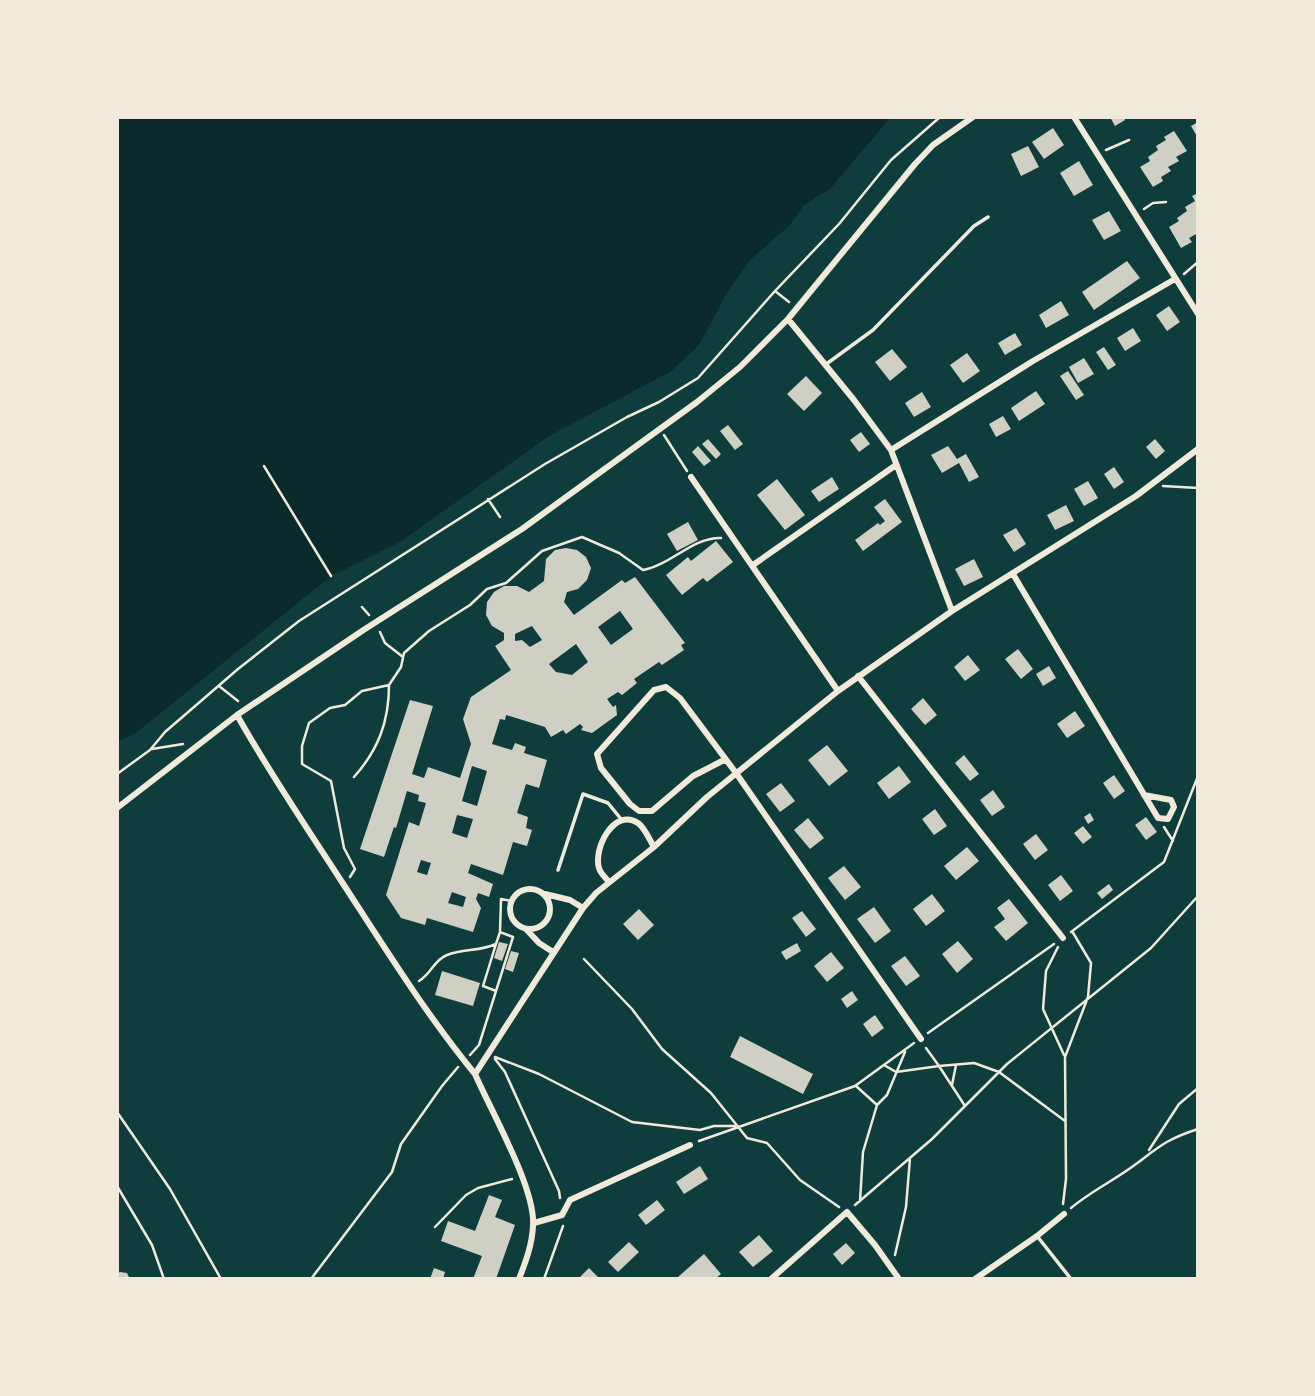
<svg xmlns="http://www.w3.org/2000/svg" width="1315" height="1396" font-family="Signika,sans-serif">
  <rect width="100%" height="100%" fill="#0f3d3e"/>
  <path fill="#0a2a2b" d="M117 117H891L830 189 804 205 790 225 751 259 726 294 699 345 670 372 549 436 400 542 331 576 137 732 117 742Z"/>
  <path fill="#cfcfc3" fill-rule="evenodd" d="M1110 117H1124L1125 120 1115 126Z
    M1198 122V138L1191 126Z
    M1053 128 1064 145 1044 159 1032 142Z
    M1174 131 1187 151 1176 157 1179 161 1168 167 1171 171 1161 177 1163 181 1153 187 1140 167 1150 161 1148 157 1158 150 1156 146 1166 140 1164 137Z
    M1028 146 1039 167 1021 176 1011 154Z
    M1079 161 1093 185 1074 196 1060 173Z
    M1198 193V233L1189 238 1192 242 1181 248 1169 227 1179 221 1177 218 1187 211 1185 207 1195 201 1192 196Z
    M1109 211 1121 231 1104 240 1092 220Z
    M1127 261 1140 278 1094 310 1082 292Z
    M1061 301 1069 315 1046 328 1039 315Z
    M1169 306 1180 322 1167 331 1156 315Z
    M1133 328 1141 341 1125 351 1117 338Z
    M1015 333 1022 345 1005 355 998 343Z
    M1104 347 1116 365 1108 370 1096 352Z
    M892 349 907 367 890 381 875 362Z
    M967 353 980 371 963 383 950 365Z
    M1084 358 1094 374 1078 383 1069 367Z
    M1068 371 1084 395 1076 400 1060 376Z
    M806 376 822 393 804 411 787 394Z
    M1036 391 1045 404 1019 421 1011 408Z
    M922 392 931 407 914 417 905 403Z
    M1003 416 1011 429 996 437 989 424Z
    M728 425 743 444 735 450 720 431Z
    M861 432 870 444 859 452 850 440Z
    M708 439 721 454 716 459 702 444Z
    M1155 439 1165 451 1156 459 1146 447Z
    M698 446 711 461 704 466 692 452Z
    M948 446 957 459 966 454 979 477 969 482 959 463 942 473 931 455Z
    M1114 467 1124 482 1114 489 1104 474Z
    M832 477 839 489 819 502 811 491Z
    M777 479 805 515 785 530 757 495Z
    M1088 481 1098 498 1084 506 1074 489Z
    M885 499 902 522 863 551 855 540 878 523 880 525 885 521 874 507Z
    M1066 505 1074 521 1055 530 1047 515Z
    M688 522 698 540 677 551 667 534Z
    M1016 528 1026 544 1014 552 1003 535Z
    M716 541 733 562 707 582 703 578 682 595 666 575 688 557 691 561Z
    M566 548 577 550 586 557 591 568 587 580 578 589 567 592 564 602 574 615 622 580 625 583 635 577 685 643 681 645 684 650 662 665 659 662 634 679 637 683 622 695 618 692 607 699 613 707 616 705 617 715 592 733 581 730 583 727 580 724 566 734 563 730 551 737 545 727 506 715 505 720 500 719 492 744 512 750 515 743 526 747 524 753 547 760 539 788 526 784 517 813 528 817 526 828 532 830 527 846 513 842 503 875 471 864 468 873 493 884 489 897 478 893 476 899 481 908 473 932 427 918 425 925 401 918 386 895 409 822 419 826 426 803 418 801 419 795 407 791 396 828 394 827 384 857 360 849 410 700 433 706 412 774 424 778 428 767 460 778 471 744 463 719 471 697 511 670 495 646 504 640V633L492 626 486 615 487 602 494 592 504 586H517L529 592 544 581 546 559 555 550ZM620 611 633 629 611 645 598 627ZM532 626 542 640 530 647 522 640 515 641V634ZM576 644 588 662 572 675 556 672 549 664ZM472 766 487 771 477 806 462 801ZM457 815 473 819 467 838 452 833ZM421 860 431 863 427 875 417 872ZM452 892 466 897 463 907 448 903Z
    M974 559 983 577 964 586 955 569Z
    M1018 649 1033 669 1021 679 1005 659Z
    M968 655 980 670 965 681 954 667Z
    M1049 666 1056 678 1043 686 1036 674Z
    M923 698 937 715 925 725 911 709Z
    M1075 711 1085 726 1067 738 1057 724Z
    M827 745 848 771 829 786 808 760Z
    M964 755 979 774 970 781 955 763Z
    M899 766 911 782 889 799 877 783Z
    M1114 775 1125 791 1114 799 1103 783Z
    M781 783 795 801 780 812 766 794Z
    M993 790 1005 807 992 816 980 800Z
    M935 809 947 826 934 835 922 819Z
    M1090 813 1094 820 1088 824 1084 817Z
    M1146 817 1157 832 1146 840 1135 825Z
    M808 818 824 838 810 849 794 830Z
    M1083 826 1092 837 1083 844 1074 833Z
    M1036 834 1048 850 1035 860 1023 844Z
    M967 847 979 861 956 880 944 866Z
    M844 866 861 887 845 900 828 878Z
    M1061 875 1073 891 1060 901 1048 885Z
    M1109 884 1113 890 1102 899 1097 893Z
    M932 894 945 911 926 926 913 909Z
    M1009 899 1028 923 1006 941 994 927 1005 919 997 908Z
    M874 907 891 931 875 943 857 919Z
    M639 909 654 925 638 940 623 924Z
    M802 911 816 929 806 937 792 918Z
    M958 941 973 959 957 973 942 954Z
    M499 942 508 944 502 961 494 958Z
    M797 943 801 951 786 960 781 952Z
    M511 951 519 953 513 972 505 969Z
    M831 952 844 968 827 982 814 966Z
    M905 956 920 976 906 986 891 966Z
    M442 971 480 983 473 1006 435 995Z
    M852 991 858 1000 847 1008 841 999Z
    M875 1015 884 1028 872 1037 863 1024Z
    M740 1036 813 1074 803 1094 730 1057Z
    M700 1166 708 1179 684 1194 676 1182Z
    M489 1195 502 1200 495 1217 515 1225 496 1279H473L482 1256 441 1241 448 1221 475 1231Z
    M657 1200 665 1210 646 1225 638 1215Z
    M759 1235 773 1251 753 1267 739 1252Z
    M629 1242 639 1252 618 1272 608 1262Z
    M846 1243 855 1253 842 1265 833 1254Z
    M704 1254 721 1274 715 1279H680L678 1277Z
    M434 1268 445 1272 443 1279H430Z
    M589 1268 600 1279H578Z
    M120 1272 127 1273 130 1279H117V1274Z"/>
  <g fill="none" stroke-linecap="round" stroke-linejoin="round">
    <path stroke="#f1e9da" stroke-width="2.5" d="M1106 150 1129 140
      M1144 209 1153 203 1166 202
      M1184 274 1198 262
      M775 291 789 302
      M664 435 687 471
      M264 466 331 576
      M1163 486 1198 488
      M488 499 500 517
      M362 607 369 615
      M380 632 385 643 403 657
      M219 686 238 701
      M152 749 183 744
      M117 774 150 750 165 732 238 669 299 621 545 464 627 417 659 402 698 378 775 291 839 224 891 160 940 117
      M354 777C378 750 389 722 389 685
      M1164 827 1173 841
      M350 877 355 869 344 848 331 781 302 764V746L309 723 330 708 345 705 362 691 389 685 401 667 404 653 429 631 470 605 487 589 506 583 542 551 582 537 619 553 643 570C671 565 693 537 721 538
      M1071 932 1164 862 1198 776
      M1058 947 1046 971 1043 1009 1064 1055
      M584 959 632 1009 662 1049 711 1093 747 1138 767 1143 800 1180 839 1207
      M419 981C431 974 434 960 447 955 463 949 481 951 496 944L500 932 501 899 511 901
      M496 991 483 986 496 944
      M928 1033 1054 944
      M470 1055 479 1045 513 937 500 932
      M495 1057 539 1074 632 1122 700 1130 714 1126H735
      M495 1059 505 1072 559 1191 560 1198
      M884 1065 896 1072 939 1066 926 1048
      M952 1085 956 1065
      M856 1086 877 1105 887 1095 905 1052
      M965 1106 939 1066 974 1063 999 1072 1065 1121
      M117 1112 170 1189 221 1279
      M699 1141 855 1086 914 1043
      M1149 1150 1179 1104 1198 1088
      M117 1186 152 1245 164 1279
      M860 1201 863 1152 877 1105
      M1063 1204 1066 1179 1065 1057 1088 997 1091 963 1072 931
      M855 1205 932 1139 1007 1064 1151 948 1198 896
      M1071 1208C1091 1191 1115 1180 1136 1164 1160 1146 1167 1139 1198 1129
      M435 1227 466 1195 478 1188 512 1179
      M895 1255 906 1207 910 1158
      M311 1279 392 1172 401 1144 442 1086 458 1067
      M544 1279 563 1226"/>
    <path stroke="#f1e9da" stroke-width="3.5" d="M825 365 873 330 974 226 988 217
      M558 870 583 794 608 803 621 819
      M1037 1236 1071 1279"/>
    <path stroke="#f1e9da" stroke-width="6" d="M1074 117 1198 314
      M788 319 854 400 891 450 952 611
      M891 450 1033 361 1175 279
      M691 477 838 691
      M753 565 896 465
      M1013 574 1158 818 1168 819 1174 807 1171 800 1144 795
      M858 676 1063 938
      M237 715C269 772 305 825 340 879 383 945 425 1013 475 1074
      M724 760 693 776 652 811H639L630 804 601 768 597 754 654 690 666 687 680 698 736 773 921 1039
      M117 808 237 715 365 629 522 529 697 402 740 367 788 319 915 164 933 145 973 117
      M609 882C606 878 600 873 599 868 593 849 614 807 638 823 645 828 649 839 654 847
      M510 909a20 20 0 1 1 40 0a20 20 0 1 1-40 0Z
      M545 894 570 900 583 908
      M526 929 539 943 553 952
      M534 1223 562 1215 570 1200 690 1145
      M519 1279C526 1261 532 1245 533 1226 536 1189 491 1111 475 1074L583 908 596 893 654 847 707 797 838 691 952 611 1136 496 1198 449
      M771 1279 847 1212 875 1245 899 1279
      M975 1279 1037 1236 1064 1214"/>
  </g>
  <rect width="1315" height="1396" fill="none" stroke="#f1e9da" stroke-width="238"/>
</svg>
